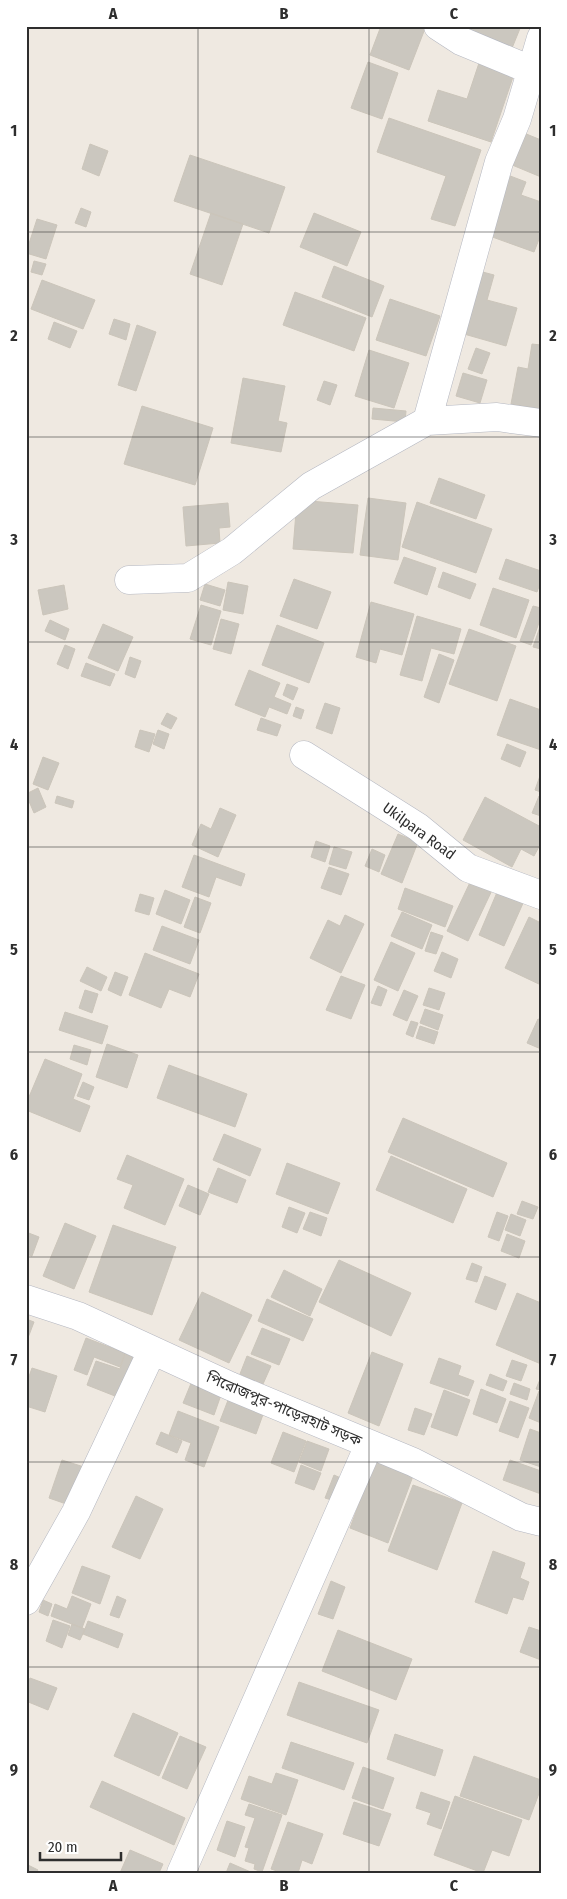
<svg xmlns="http://www.w3.org/2000/svg" width="567" height="1899" font-family="'Fira Sans Condensed','Noto Sans Bengali',sans-serif">
  <rect width="100%" height="100%" fill="#efe9e1"/>
  <path fill="#cbc7bf" stroke="#cbc5ba" d="M381 26H426L409 70 370 55Z
    M470 26H521L510 53 466 36Z
    M368 62 398 73 382 119 351 108Z
    M479 63 514 74 491 142 428 121 438 90 467 99Z
    M389 118 481 150 455 226 431 219 446 176 377 152Z
    M519 131 541 140V177L505 162Z
    M90 144 108 151 99 176 82 169Z
    M190 155 285 187 269 233 174 201Z
    M505 174 526 182 521 195 541 202V234L534 252 484 234Z
    M81 208 91 212 86 227 75 223Z
    M211 213 243 224 222 285 190 274Z
    M314 213 361 232 347 266 300 247Z
    M37 219 57 225 46 259 26 253Z
    M34 261 46 264 42 275 31 272Z
    M334 266 384 286 372 317 322 297Z
    M475 270 494 275 487 300 517 308 506 346 457 332Z
    M42 280 95 300 83 329 31 309Z
    M295 292 366 318 354 351 283 325Z
    M390 299 440 316 426 356 376 340Z
    M114 319 130 324 126 340 109 334Z
    M54 322 77 331 70 348 48 339Z
    M137 325 156 332 136 391 118 385Z
    M532 344 541 345V409L511 404 518 367 528 369Z
    M476 348 490 353 482 374 468 369Z
    M369 350 409 363 394 408 355 396Z
    M463 373 487 380 480 403 456 396Z
    M243 378 285 386 278 421 287 423 281 452 231 443Z
    M324 381 337 385 330 405 317 400Z
    M142 406 213 428 195 485 124 464Z
    M373 408 406 411 405 422 372 419Z
    M439 478 485 495 476 519 430 503Z
    M368 498 406 503 398 560 360 555Z
    M297 500 358 505 353 553 293 549Z
    M417 502 492 529 476 573 402 547Z
    M228 503 230 527 219 528 220 543 186 546 183 507Z
    M404 557 436 568 427 595 394 583Z
    M506 559 541 571V581L537 592 499 579Z
    M443 572 476 584 470 599 438 587Z
    M294 579 331 592 317 629 280 616Z
    M228 582 248 586 243 614 223 610Z
    M205 584 225 590 220 606 200 600Z
    M64 585 68 609 43 615 38 590Z
    M493 588 529 600 516 638 480 625Z
    M371 602 414 614 402 655 380 649 376 663 356 657Z
    M201 605 221 611 211 645 190 639Z
    M533 606 541 608V617L531 645 520 641Z
    M417 616 461 629 454 654 431 648 422 681 400 675Z
    M221 619 239 624 231 654 213 649Z
    M50 620 69 629 65 640 45 631Z
    M103 624 133 637 118 671 88 658Z
    M541 624V649L533 647Z
    M277 625 324 643 309 683 262 665Z
    M469 629 516 646 497 701 449 684Z
    M65 645 75 649 68 669 57 664Z
    M439 654 454 660 439 703 424 697Z
    M130 657 141 661 135 678 125 674Z
    M86 663 115 674 110 686 81 676Z
    M249 670 280 683 274 697 291 704 287 714 269 707 265 717 235 705Z
    M287 684 298 688 293 700 283 695Z
    M510 699 541 710V750L497 735Z
    M325 703 340 708 332 734 316 728Z
    M296 707 304 710 301 719 293 716Z
    M167 713 177 718 171 729 161 724Z
    M261 718 281 725 277 736 257 730Z
    M140 730 155 734 149 752 135 747Z
    M158 730 169 734 164 749 153 744Z
    M507 744 526 752 520 767 501 759Z
    M43 757 59 763 48 790 33 784Z
    M541 773V792L535 790Z
    M38 788 46 807 34 813 26 794Z
    M57 796 74 801 72 808 55 803Z
    M539 796 541 797V816L532 813Z
    M485 797 541 827V843L534 856 521 849 512 867 463 840Z
    M220 808 236 815 218 857 192 845 201 824 211 829Z
    M398 834 418 842 402 883 381 874Z
    M316 841 330 846 325 862 311 857Z
    M334 847 352 852 346 869 329 864Z
    M372 849 385 855 379 872 365 866Z
    M194 855 245 874 241 886 216 877 209 897 182 887Z
    M329 867 349 874 341 895 321 888Z
    M473 876 494 886 468 941 447 931Z
    M405 888 453 906 445 927 398 909Z
    M165 890 190 900 181 924 156 914Z
    M498 890 524 901 504 946 479 935Z
    M140 894 154 898 149 915 135 911Z
    M195 897 211 903 200 933 184 927Z
    M402 912 432 925 422 949 391 936Z
    M345 915 364 924 341 973 310 958 328 920 340 926Z
    M529 917 541 923V985L505 968Z
    M162 926 199 940 190 964 153 950Z
    M431 932 443 936 436 954 425 951Z
    M391 942 415 953 398 991 374 980Z
    M442 952 458 959 451 978 434 971Z
    M145 953 199 974 190 997 169 989 161 1008 129 995Z
    M87 967 107 977 101 991 80 981Z
    M115 972 128 977 121 996 108 990Z
    M341 976 365 985 351 1019 326 1010Z
    M378 986 387 990 381 1006 371 1003Z
    M429 988 445 993 439 1010 423 1005Z
    M85 990 98 994 92 1013 79 1008Z
    M404 990 418 996 407 1021 393 1015Z
    M425 1009 443 1015 438 1030 420 1023Z
    M65 1012 108 1026 102 1044 59 1030Z
    M538 1019 541 1020V1049L527 1043Z
    M411 1021 418 1023 413 1037 406 1034Z
    M420 1026 438 1032 434 1044 416 1038Z
    M107 1044 138 1055 127 1088 96 1077Z
    M74 1045 91 1050 87 1065 70 1059Z
    M45 1059 82 1074 73 1099 90 1106 80 1132 26 1110V1104Z
    M169 1065 247 1094 235 1127 157 1098Z
    M83 1082 94 1087 89 1100 77 1096Z
    M403 1118 507 1163 493 1197 388 1152Z
    M224 1134 261 1149 250 1176 213 1160Z
    M127 1155 184 1179 165 1225 124 1208 133 1185 117 1179Z
    M391 1156 467 1189 453 1223 376 1190Z
    M287 1163 340 1183 328 1214 276 1194Z
    M218 1168 246 1180 237 1203 208 1192Z
    M188 1185 209 1194 200 1215 179 1206Z
    M522 1201 538 1207 533 1219 517 1214Z
    M289 1207 305 1213 297 1233 282 1227Z
    M310 1212 327 1218 321 1236 303 1229Z
    M497 1212 508 1216 499 1241 488 1237Z
    M511 1214 526 1220 520 1236 505 1230Z
    M65 1223 96 1236 74 1289 43 1276Z
    M113 1225 176 1247 152 1315 89 1292Z
    M26 1232 39 1237 32 1256 26 1254Z
    M507 1234 525 1241 519 1258 501 1251Z
    M339 1260 411 1293 391 1336 319 1302Z
    M472 1263 482 1267 477 1282 466 1279Z
    M284 1270 322 1289 310 1316 271 1297Z
    M485 1276 506 1284 496 1310 475 1302Z
    M202 1292 252 1315 229 1363 179 1340Z
    M517 1293 541 1303V1364L496 1345Z
    M267 1299 313 1319 303 1341 258 1321Z
    M26 1319 34 1322 26 1343Z
    M262 1328 290 1339 279 1365 251 1354Z
    M86 1338 125 1353 120 1367 94 1357 87 1375 74 1370Z
    M372 1352 403 1364 379 1426 348 1413Z
    M125 1354 135 1358 120 1398 87 1385 96 1361 120 1369Z
    M247 1356 271 1366 263 1384 240 1374Z
    M439 1358 461 1366 458 1375 474 1381 468 1396 430 1383Z
    M512 1360 527 1365 521 1381 506 1376Z
    M32 1368 57 1376 45 1412 26 1406V1385Z
    M490 1374 507 1381 503 1391 486 1385Z
    M541 1377V1390L536 1389Z
    M192 1381 222 1392 214 1415 183 1403Z
    M514 1383 530 1389 527 1400 510 1394Z
    M481 1389 506 1399 497 1423 473 1414Z
    M444 1390 470 1400 457 1436 431 1427Z
    M539 1391 541 1392V1423L529 1418Z
    M230 1395 265 1409 256 1434 220 1421Z
    M510 1401 529 1408 518 1438 499 1431Z
    M415 1408 432 1414 424 1435 408 1430Z
    M178 1411 219 1427 204 1467 185 1460 191 1443 169 1435Z
    M530 1429 541 1433V1467L520 1460Z
    M161 1432 182 1441 177 1453 156 1444Z
    M283 1432 306 1441 294 1472 271 1463Z
    M307 1441 329 1449 321 1471 299 1462Z
    M62 1460 84 1467 72 1506 49 1498Z
    M510 1460 541 1471V1494L503 1480Z
    M375 1461 413 1476 388 1543 350 1528Z
    M301 1465 321 1473 314 1490 295 1483Z
    M334 1475 343 1479 335 1501 325 1498Z
    M413 1485 462 1503 437 1570 388 1551Z
    M136 1496 163 1509 140 1559 112 1547Z
    M493 1551 525 1563 520 1578 529 1582 523 1600 513 1597 507 1614 475 1602Z
    M82 1566 110 1576 100 1604 72 1593Z
    M331 1581 345 1587 333 1619 318 1614Z
    M72 1596 91 1604 82 1628 51 1616 55 1604 67 1609Z
    M117 1596 126 1600 119 1618 110 1615Z
    M43 1600 52 1604 48 1616 39 1612Z
    M53 1620 70 1626 62 1648 46 1641Z
    M88 1621 123 1634 118 1648 83 1634Z
    M72 1624 85 1629 80 1640 68 1635Z
    M529 1627 541 1631V1660L520 1652Z
    M338 1630 412 1659 396 1700 322 1671Z
    M30 1678 57 1688 48 1710 26 1701V1688Z
    M299 1682 379 1710 367 1743 287 1715Z
    M133 1713 178 1733 159 1776 114 1756Z
    M395 1734 443 1750 435 1776 387 1759Z
    M180 1736 206 1747 187 1789 162 1778Z
    M291 1742 354 1763 344 1790 282 1768Z
    M474 1756 541 1780V1788L529 1820 460 1796Z
    M363 1767 394 1778 383 1809 352 1798Z
    M276 1773 298 1780 286 1815 241 1799 249 1776 272 1784Z
    M102 1781 185 1818 174 1845 90 1807Z
    M421 1792 450 1802 441 1829 427 1824 431 1813 416 1808Z
    M455 1796 522 1820 509 1856 492 1850 483 1873 434 1855Z
    M354 1802 391 1814 379 1846 343 1834Z
    M249 1804 282 1815 262 1872 254 1869 255 1864 245 1861 249 1848 245 1847 255 1818 245 1815Z
    M227 1821 245 1827 235 1857 217 1850Z
    M288 1822 323 1834 312 1864 302 1860 298 1873H283L271 1869Z
    M130 1850 163 1864 159 1873H120Z
    M230 1863 253 1873H226Z
    M26 1864 38 1870 36 1873H26Z"/>
  <g fill="none" stroke-linecap="round" stroke-linejoin="round">
    <g stroke="#b4b7c1" stroke-width="29">
      <path id="street" d="M438 26 461 41 531 70
        M427 421 499 162 517 119 541 38
        M129 580 188 578 232 551 311 486 427 421 497 417 541 423
        M304 755 418 827 468 868 541 895
        M26 1299 78 1316 230 1386 413 1462 521 1517 541 1522
        M26 1601 76 1512 152 1351
        M181 1873 369 1445"/>
    </g>
    <use href="#street" stroke="#fff" stroke-width="28"/>
  </g>
  <path fill="none" stroke="#2e2e2e" stroke-width="1" stroke-opacity="0.55" d="M198 26V1873M369 26V1873M26 232H541M26 437H541M26 642H541M26 847H541M26 1052H541M26 1257H541M26 1462H541M26 1667H541"/>
  <g text-anchor="middle" stroke-width="4" stroke-linejoin="round" paint-order="stroke">
    <g font-size="15" fill="#2e2e2e" stroke="#fff">
      <text transform="translate(419 831) rotate(36)" y="5">Ukilpara Road</text>
      <text transform="translate(284 1409) rotate(23)" y="5">পিরোজপুর-পাড়েরহাট সড়ক</text>
    </g>
  </g>
  <rect width="567" height="1899" fill="none" stroke="#ffffff" stroke-width="55"/>
  <path d="M40 1852v8h81v-8" fill="none" stroke="#2e2e2e" stroke-width="2.5"/>
  <text x="48" y="1852" font-size="15" fill="#2e2e2e" stroke="#ffffff" stroke-width="4" paint-order="stroke">20 m</text>
  <rect x="28" y="28" width="512" height="1844" fill="none" stroke="#2e2e2e" stroke-width="2"/>
  <g font-size="16" text-anchor="middle" font-weight="bold" fill="#2e2e2e">
    <text x="113" y="19">A</text>
    <text x="284" y="19">B</text>
    <text x="454" y="19">C</text>
    <text x="14" y="136">1</text>
    <text x="553" y="136">1</text>
    <text x="14" y="341">2</text>
    <text x="553" y="341">2</text>
    <text x="14" y="545">3</text>
    <text x="553" y="545">3</text>
    <text x="14" y="750">4</text>
    <text x="553" y="750">4</text>
    <text x="14" y="955">5</text>
    <text x="553" y="955">5</text>
    <text x="14" y="1160">6</text>
    <text x="553" y="1160">6</text>
    <text x="14" y="1365">7</text>
    <text x="553" y="1365">7</text>
    <text x="14" y="1570">8</text>
    <text x="553" y="1570">8</text>
    <text x="14" y="1775">9</text>
    <text x="553" y="1775">9</text>
    <text x="113" y="1891">A</text>
    <text x="284" y="1891">B</text>
    <text x="454" y="1891">C</text>
  </g>
</svg>
